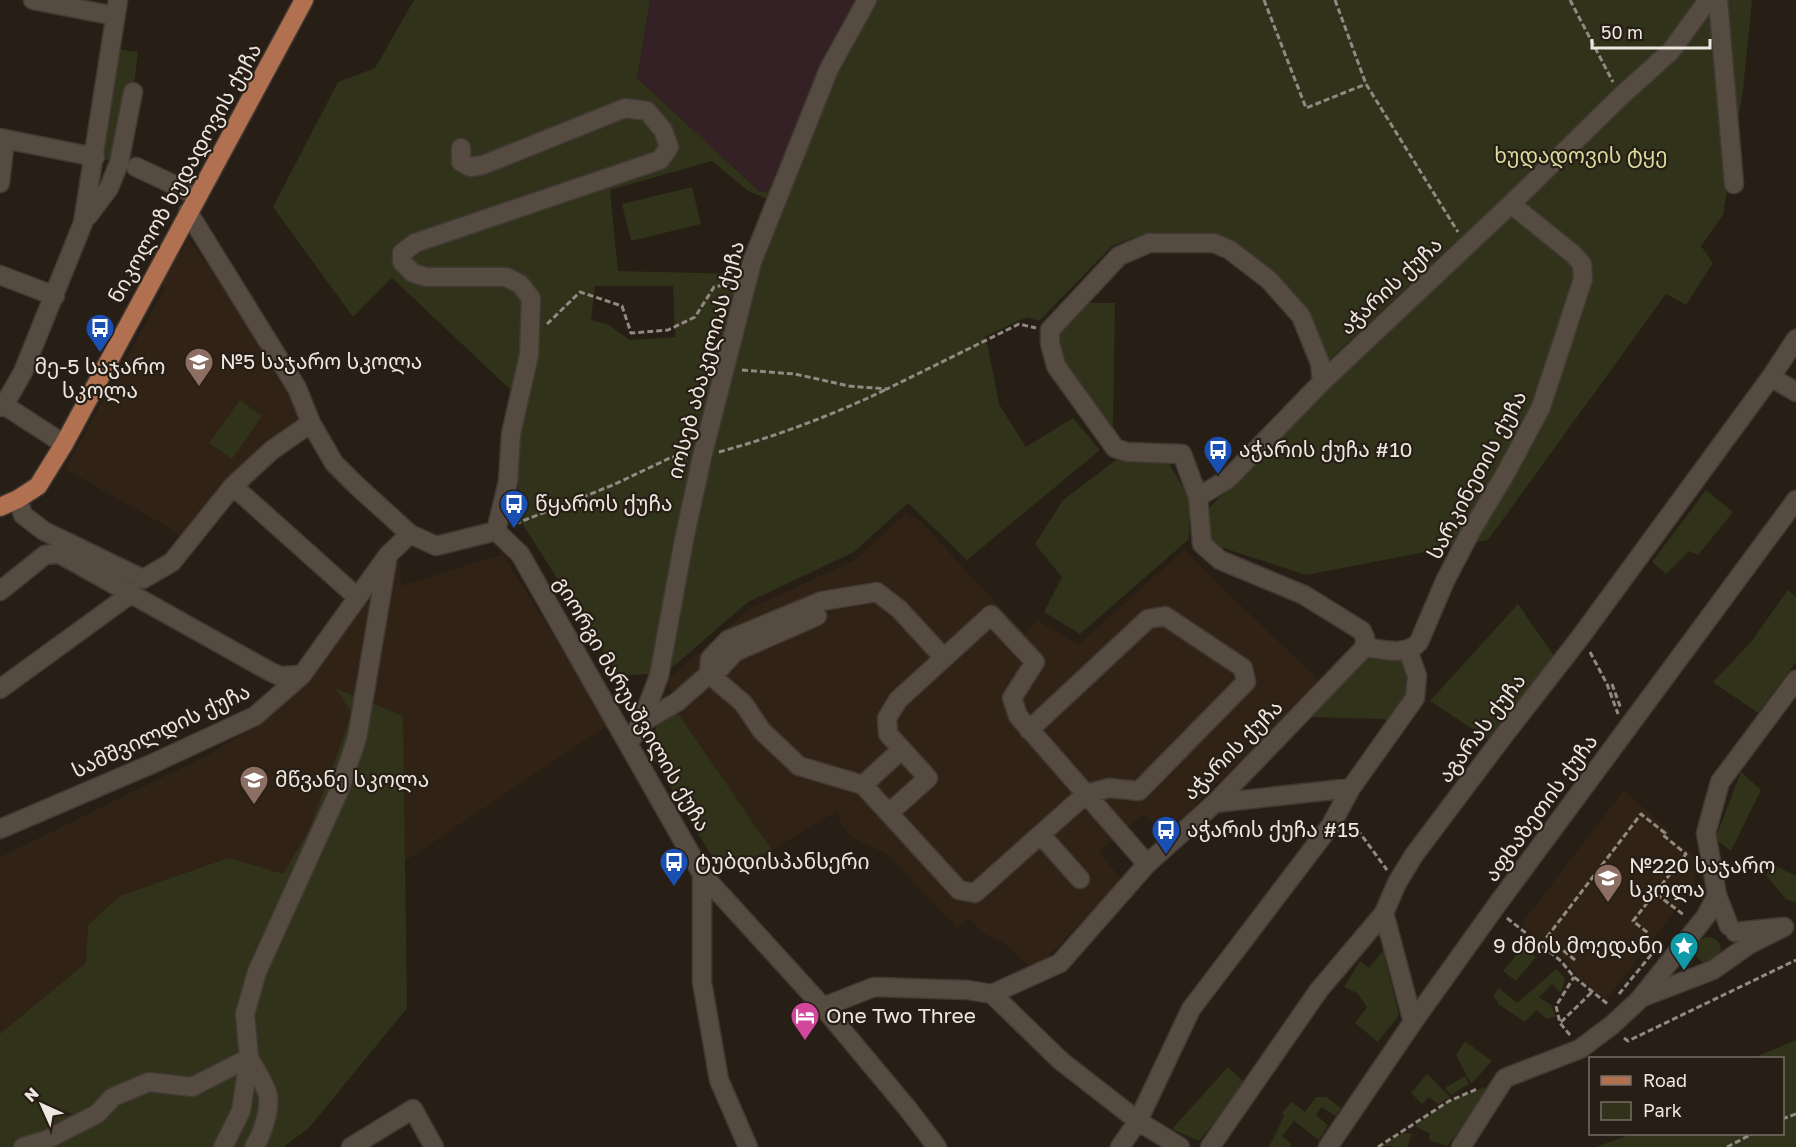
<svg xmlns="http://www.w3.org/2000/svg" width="1796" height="1147" font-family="'Golos Text','Noto Sans Georgian',sans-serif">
  <rect width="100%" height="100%" fill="#271e15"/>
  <path fill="#342125" d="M650 0H856L768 191 760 192 637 78Z"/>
  <path fill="#302315" d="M189 239 272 355 305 420 186 540 166 526 65 469 165 288 160 284Z
    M906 513 921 522 1024 633 1037 620 1078 645 1184 550 1320 682 1165 835 1143 814 1099 852 1122 880 1034 971 1004 943 983 933 969 918 957 928 887 854 853 838 841 825 837 811 772 850 677 712V702L666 681 749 609 855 560Z
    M503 554 608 725 405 861 407 1008 308 1129 283 1147H0V857L210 754 271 715 306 686 362 605 400 560 401 586Z
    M1624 790 1670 832 1668 836 1695 856V885L1606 1000 1579 979 1567 962 1527 930 1522 923Z"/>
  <path fill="#30321a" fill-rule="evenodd" d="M414 0H650L637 78 760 192 768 191 856 0H1752L1743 90 1723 215 1701 246 1713 263 1686 305 1666 294 1488 540 1306 575 1205 542 1208 509 1457 260 1456 241 1327 362 1307 311 1221 239 1135 237 1112 246 1039 321 1027 317 984 337 988 347 999 404 1026 447 1073 418 1100 450 967 560 908 503 854 552 748 602 666 673 619 676 520 520 514 393 392 278 353 317 273 207 338 82 375 68ZM712 161 748 191 770 200 742 274 618 271 610 190ZM595 286H673L675 337 630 340 607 324 591 320Z
    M109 48 138 52 133 92 119 163 95 157Z
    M692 187 701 224 631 241 622 204Z
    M1084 303H1115L1113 427 1062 364 1059 333Z
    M240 400 262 416 232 459 209 443Z
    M1120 457 1166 459 1189 497V539L1080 634 1044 612 1062 577 1035 544 1063 500Z
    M1706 490 1733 512 1698 555 1689 551 1666 574 1652 562Z
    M1788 590 1796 597V662L1758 713 1713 682 1751 642Z
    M1518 604 1554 656 1491 741 1430 701Z
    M1372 652 1407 657 1414 690 1393 721 1383 719 1305 717Z
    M335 688 403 716 407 1008 308 1129 283 1147H0V1034L86 963 88 925 120 896 228 858 283 874 309 830 352 713Z
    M677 712 772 850 721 872 651 754 658 718Z
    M1741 772 1761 790 1731 851 1715 839Z
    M1772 864 1796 876V903L1786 899 1766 875Z
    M1695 950a13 13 0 1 1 26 0a13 13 0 1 1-26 0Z
    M1523 947 1536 957 1516 981 1503 971Z
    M1383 951 1399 1015 1378 1042 1355 1023 1367 1007 1357 993 1344 987 1360 961 1369 968Z
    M1556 969 1565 978 1561 993 1552 984 1539 997 1551 1005 1556 1017 1547 1019 1536 1010 1525 1022 1498 1004V1001L1493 996 1499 988 1517 1003Z
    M1796 1040V1147H1596L1632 1134H1782V1058H1753Z
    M1465 1041 1492 1061 1471 1084 1456 1055Z
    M1228 1067 1246 1084 1199 1141 1172 1129Z
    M1427 1074 1450 1097 1438 1104 1429 1097 1422 1104 1411 1093Z
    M1465 1076 1469 1084 1451 1095 1445 1088Z
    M1485 1087 1486 1095 1447 1146 1429 1140 1430 1134 1415 1126 1449 1101Z
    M1316 1097H1326L1341 1108 1335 1116 1322 1107 1316 1115 1328 1125 1319 1140 1294 1121 1282 1136 1291 1144 1290 1147H1269L1284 1116 1282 1112 1292 1102 1305 1112Z
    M1403 1133 1412 1134 1407 1147 1382 1146Z"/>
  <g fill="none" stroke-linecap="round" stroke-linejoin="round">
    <g stroke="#413933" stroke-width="21">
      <path id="minor" d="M33 0 115 16
        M1718 0 1734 184
        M0 138 95 157
        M461 148V162L470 167 483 165 625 108 647 111 663 130 669 147 660 160 415 243 402 253V262L413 273 426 277H506L520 284 531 298 529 355 511 434 508 482 496 531
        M136 167 198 196
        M0 183 5 139
        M188 212 297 388 311 423 334 463 356 485 410 534 436 546 496 531
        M88 216 109 188 119 163 133 92
        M0 275 55 296
        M1771 377 1796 392
        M4 405 64 444
        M0 407 4 405 23 372 83 223 118 0
        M233 486 357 597
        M1198 497 1228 479 1322 382 1511 204 1621 96 1671 51 1708 0
        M18 499 23 515 44 531 143 579 172 562 233 486 272 450 311 423
        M496 531 520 554 702 874 823 1007 908 1109 937 1147
        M0 591 45 555 58 553 269 671 280 676 302 675
        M1365 647C1382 649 1406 657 1419 642L1445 581 1471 531 1507 471 1541 407 1583 279 1582 264 1573 254 1511 204
        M709 674 710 659 728 640 822 601 877 592 899 609 944 658
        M709 674 721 667 735 652 817 616
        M0 689 132 593
        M641 723 677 702 709 674 743 703 762 731 799 766 863 785 959 890 975 893 1086 794 1109 788 1139 791 1246 682 1243 668 1165 616 1148 619 1029 730
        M629 743 641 723 659 676 684 540 702 457 752 262 829 69 867 0
        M863 785 902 749
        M1215 803 1351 788
        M889 813 928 778 888 734 887 718 898 700 991 615 1035 662 1012 698 1018 716 1147 864
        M0 829 154 763 255 716 302 675 388 555 410 534
        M1041 835 1080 879
        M702 874V982L719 1080 748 1147
        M1384 913 1413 1022
        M1729 926 1717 895 1706 833 1720 782 1796 680
        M992 994 1061 1061 1138 1121 1180 1147
        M1643 997 1713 970 1750 944 1784 927 1735 932
        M823 1007 874 987 968 990 992 994 1060 963 1147 864 1215 803 1365 647V638L1362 631 1304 595 1220 560 1202 544 1198 497 1182 454 1127 452 1115 448 1056 366 1050 343V330L1119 256 1149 243H1214L1230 250 1269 280 1301 316 1320 363 1322 382
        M249 1058C255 1069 263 1081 267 1092 272 1107 262 1135 254 1147
        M23 1147 46 1140 97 1114 113 1097 149 1082 192 1087 249 1058 245 1014 257 972 339 791 357 738 388 555
        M223 1147 241 1111 249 1058
        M351 1147 413 1109 434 1147
        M1120 1147 1138 1121 1191 1009 1331 825 1351 788 1415 698 1417 676 1408 650
        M1210 1147 1319 990 1384 913 1397 883 1414 855 1505 734 1579 639 1771 377 1796 339
        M1328 1147 1413 1022 1496 906 1796 500
        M1461 1147 1505 1078 1580 1049 1612 1025 1639 1000 1706 916 1717 895"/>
    </g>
    <g stroke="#413933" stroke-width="21">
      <path id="major" d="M0 507 18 499 38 486 64 444 304 0"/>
    </g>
    <path stroke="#918982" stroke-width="3" stroke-dasharray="6 3" stroke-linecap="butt" d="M1264 0 1306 108 1366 84
      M1335 0 1366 84 1458 232
      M1570 0 1613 82
      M547 324 580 292 622 306 631 333 668 330 695 317 714 287 729 284
      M742 370 795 374 849 386 887 389 1019 324 1036 328
      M719 452C777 436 833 415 887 389
      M515 524 613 485 672 457H686
      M1590 652 1607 684 1618 714
      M1612 684 1621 709
      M1352 822 1387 870
      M1507 918 1561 961 1574 977 1609 1005
      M1644 940 1648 933 1633 921 1655 893
      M1575 960 1547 937 1641 814 1665 833 1663 835 1686 854 1655 893 1684 915
      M1619 994 1655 950
      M1561 1022 1592 992
      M1570 1035 1560 1023 1556 1006 1574 977
      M1624 1038 1628 1041 1796 960
      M1782 1119 1796 1114
      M1378 1147 1449 1101 1477 1089
      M1727 1147 1752 1134"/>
    <use href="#minor" stroke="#554b41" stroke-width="18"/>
    <use href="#major" stroke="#b1704f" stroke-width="18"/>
  </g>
  <defs>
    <g id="bus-pin" transform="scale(1.5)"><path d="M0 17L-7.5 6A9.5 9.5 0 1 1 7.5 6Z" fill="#1a4fb4" stroke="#271e15"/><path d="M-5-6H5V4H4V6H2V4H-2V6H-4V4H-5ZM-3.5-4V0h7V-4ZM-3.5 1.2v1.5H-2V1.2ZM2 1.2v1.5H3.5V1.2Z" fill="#fff"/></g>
    <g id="school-pin" transform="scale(1.5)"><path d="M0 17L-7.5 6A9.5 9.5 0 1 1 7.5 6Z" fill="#8d6e63" stroke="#271e15"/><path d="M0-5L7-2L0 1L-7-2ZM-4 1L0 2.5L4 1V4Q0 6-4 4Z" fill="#fff"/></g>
    <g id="sight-pin" transform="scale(1.5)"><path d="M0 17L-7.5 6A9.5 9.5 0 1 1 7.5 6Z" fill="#0f9aa8" stroke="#271e15"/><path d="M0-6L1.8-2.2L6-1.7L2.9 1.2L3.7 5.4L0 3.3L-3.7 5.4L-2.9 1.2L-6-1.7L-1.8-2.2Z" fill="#fff"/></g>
    <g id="hotel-pin" transform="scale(1.5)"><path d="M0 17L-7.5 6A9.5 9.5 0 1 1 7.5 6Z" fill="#d1479c" stroke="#271e15"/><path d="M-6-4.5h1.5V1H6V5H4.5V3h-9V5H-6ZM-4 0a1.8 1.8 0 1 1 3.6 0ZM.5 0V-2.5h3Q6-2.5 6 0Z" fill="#fff"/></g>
  </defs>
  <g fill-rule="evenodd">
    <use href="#bus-pin" x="100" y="328"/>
    <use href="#school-pin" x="199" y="362"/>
    <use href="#bus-pin" x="1218" y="450"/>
    <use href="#bus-pin" x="514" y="504"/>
    <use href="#school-pin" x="254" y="780"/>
    <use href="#bus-pin" x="1166" y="830"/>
    <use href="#bus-pin" x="674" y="862"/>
    <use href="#school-pin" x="1608" y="878"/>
    <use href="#sight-pin" x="1684" y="946"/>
    <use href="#hotel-pin" x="805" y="1016"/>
  </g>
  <g text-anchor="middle" stroke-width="4.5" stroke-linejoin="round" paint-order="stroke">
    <g font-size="21" fill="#d6dd9d" stroke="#271e15">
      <text x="1581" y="163">ხუდადოვის ტყე</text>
    </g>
    <g font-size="21" fill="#ede7e1" stroke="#271e15">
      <text transform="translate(185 173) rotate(-61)" y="7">ნიკოლოზ ხუდადოვის ქუჩა</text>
      <text transform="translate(1391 286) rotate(-43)" y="7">აჭარის ქუჩა</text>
      <text transform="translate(706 360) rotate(-75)" y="7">იოსებ აბაკელიას ქუჩა</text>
      <text transform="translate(1477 475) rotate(-62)" y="7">სარკინეთის ქუჩა</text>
      <text transform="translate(632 704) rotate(60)" y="7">გიორგი მარუაშვილის ქუჩა</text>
      <text transform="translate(1482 728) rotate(-53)" y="7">აგარას ქუჩა</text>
      <text transform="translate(161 731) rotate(-25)" y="7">სამშვილდის ქუჩა</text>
      <text transform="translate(1233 750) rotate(-45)" y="7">აჭარის ქუჩა</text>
      <text transform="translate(1541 808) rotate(-54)" y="7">აფხაზეთის ქუჩა</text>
    </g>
    <g font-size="21" fill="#ede7e1" stroke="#271e15" text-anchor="start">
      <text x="220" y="369">№5 საჯარო სკოლა</text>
      <text x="100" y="374" text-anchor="middle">მე-5 საჯარო<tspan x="100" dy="24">სკოლა</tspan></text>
      <text x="1239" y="457">აჭარის ქუჩა #10</text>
      <text x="535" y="511">წყაროს ქუჩა</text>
      <text x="275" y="787">მწვანე სკოლა</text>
      <text x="1187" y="837">აჭარის ქუჩა #15</text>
      <text x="695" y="869">ტუბდისპანსერი</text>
      <text x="1629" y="873">№220 საჯარო<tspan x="1629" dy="24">სკოლა</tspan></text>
      <text x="1663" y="953" text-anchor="end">9 ძმის მოედანი</text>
      <text x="826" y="1023">One Two Three</text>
    </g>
  </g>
  <rect x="1589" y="1057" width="195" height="78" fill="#271e15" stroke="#766e67" stroke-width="1.5"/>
  <rect x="1601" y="1076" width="30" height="9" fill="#b1704f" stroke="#766e67" stroke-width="1.5"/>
  <text x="1643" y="1087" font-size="18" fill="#ede7e1">Road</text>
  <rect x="1601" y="1102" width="30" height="18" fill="#30321a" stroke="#766e67" stroke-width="1.5"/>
  <text x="1643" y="1117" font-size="18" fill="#ede7e1">Park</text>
  <g transform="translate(42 1105) rotate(315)" stroke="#271e15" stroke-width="4.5" paint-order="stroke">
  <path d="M0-4.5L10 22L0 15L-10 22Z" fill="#ede7e1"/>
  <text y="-9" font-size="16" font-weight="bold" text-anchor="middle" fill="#ede7e1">N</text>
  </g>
  <path d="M1592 39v9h118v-9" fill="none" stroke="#ede7e1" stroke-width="3"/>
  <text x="1601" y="39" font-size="18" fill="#ede7e1" stroke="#271e15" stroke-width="4.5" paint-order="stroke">50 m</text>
</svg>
